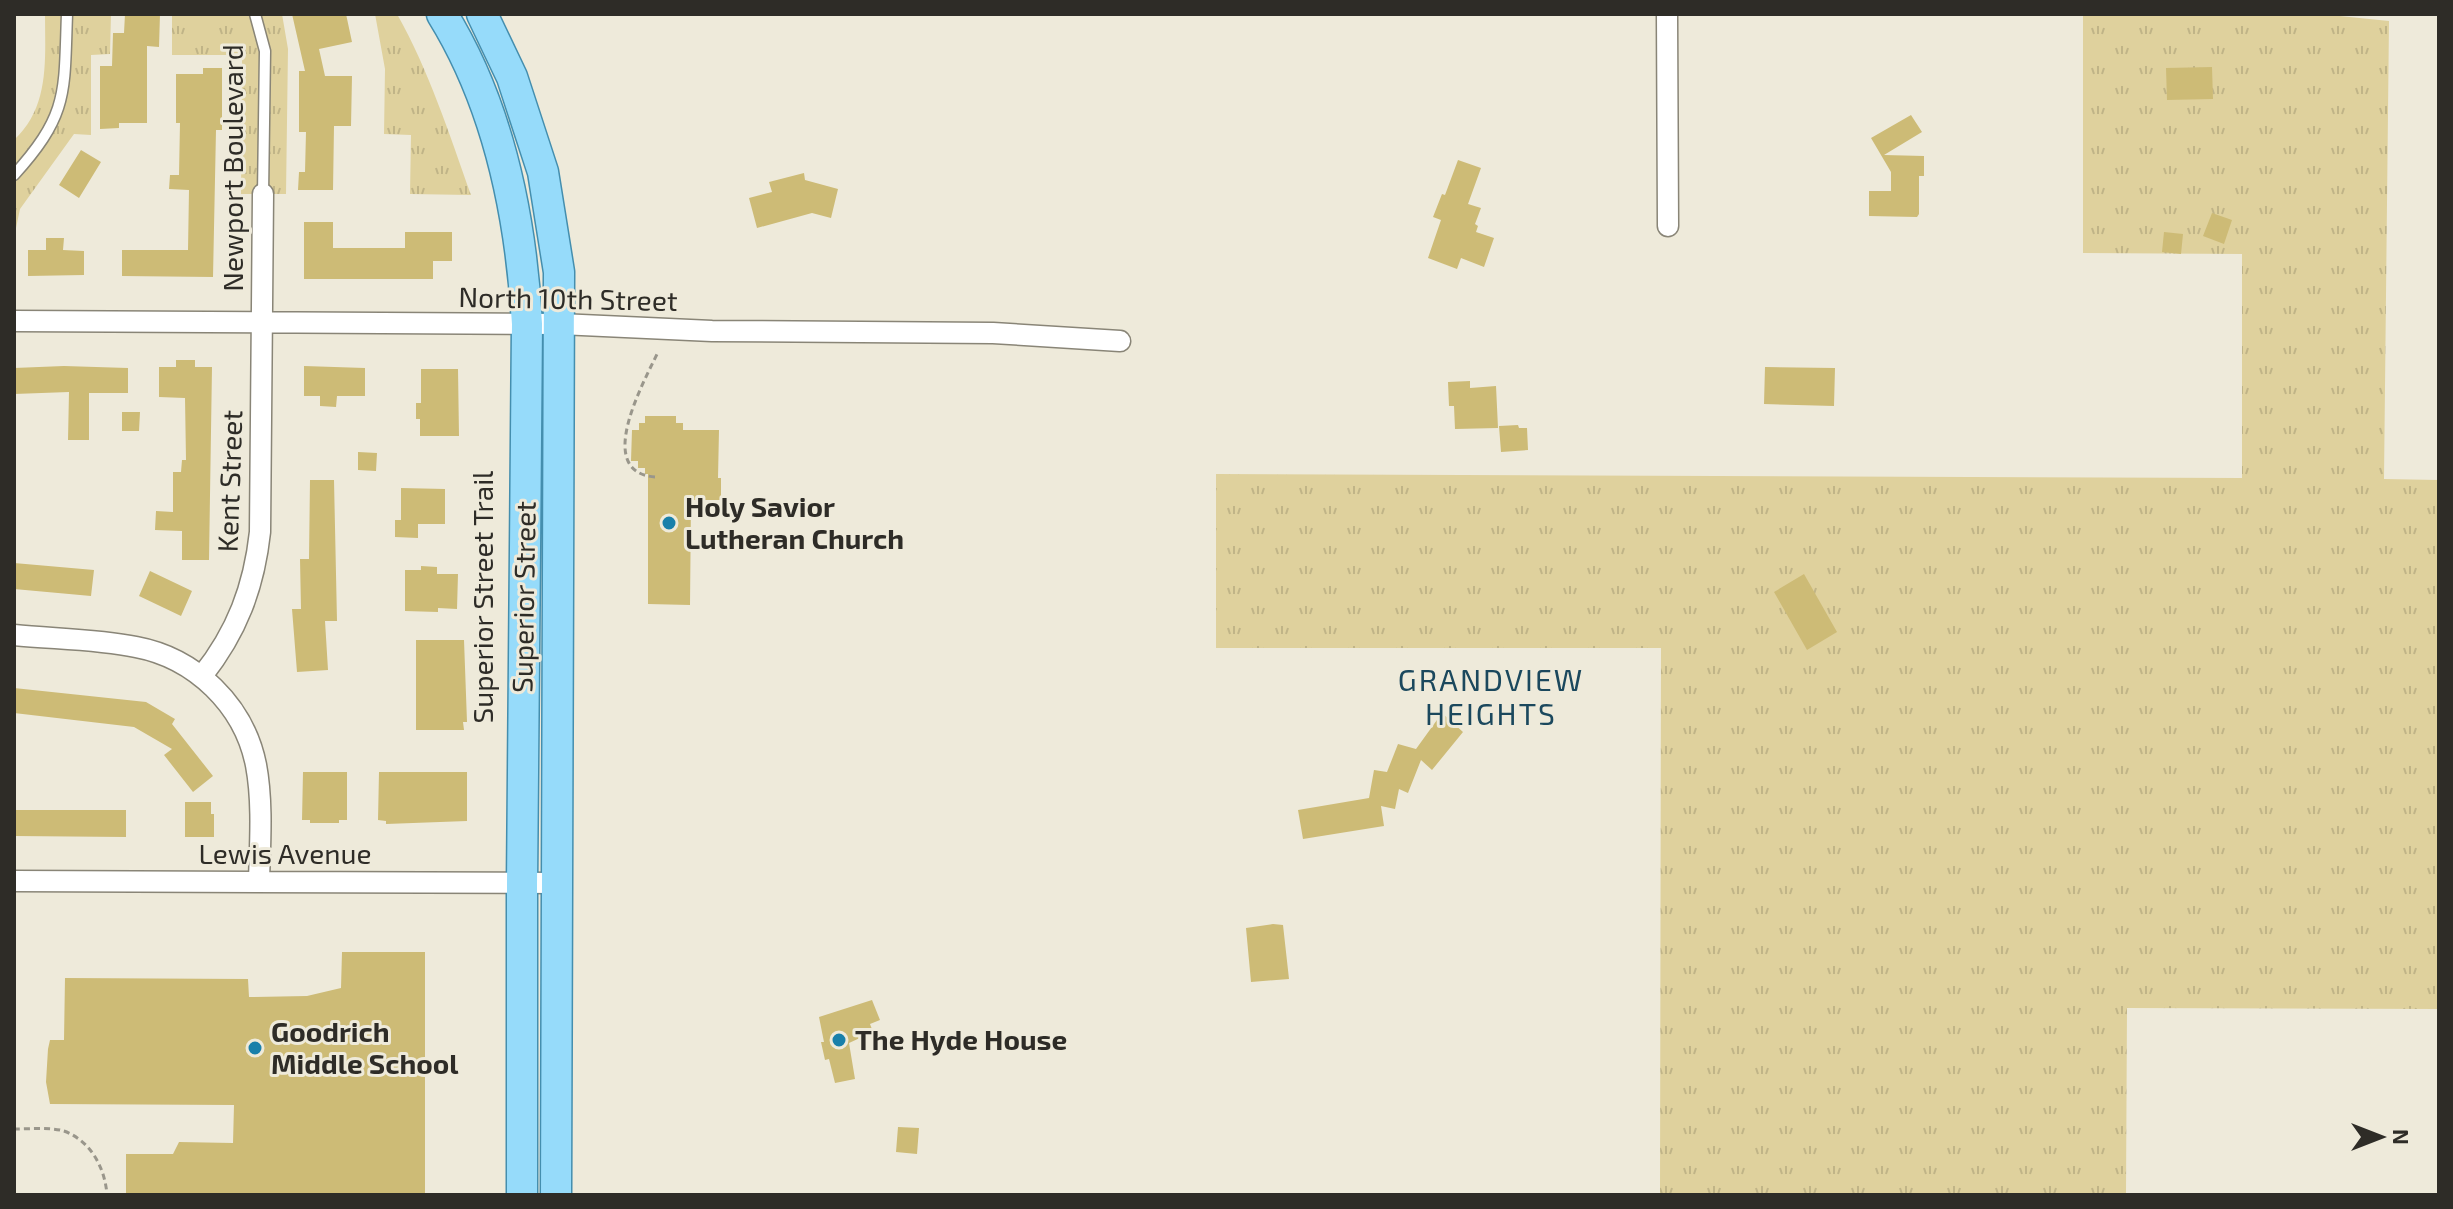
<svg xmlns="http://www.w3.org/2000/svg" width="2453" height="1209" font-family="'Exo 2',sans-serif">
  <defs>
    <pattern id="grass-tufts" width="24" height="20" patternUnits="userSpaceOnUse" patternTransform="scale(2)"><rect width="24" height="20" fill="#dfd19d"/><path d="M3 7l-1-3M5 7V3M7 7l1-3M15 17l-1-3M17 17v-4M19 17l1-3" fill="none" stroke="#c0b487"/></pattern>
  </defs>
  <rect width="100%" height="100%" fill="#eeeada"/>
  <path fill="url(#grass-tufts)" d="M45 14H111L110 54 91 55V135L74 134 20 209 16 228 14 294V140C50 106 45 60 45 14Z
    M172 14H282L288 49 286 194H241L242 55H172Z
    M375 14H397C429 71 449 133 471 195L410 194 411 135 384 134 385 69Z
    M2083 14H2320L2389 21 2384 479 2439 480V1009L2127 1008 2126 1195H1660L1661 648H1216V474L2242 478V254L2083 253Z"/>
  <path fill="#cdbb76" d="M125 14H160L159 47 147 46V123H119V128L100 129V66H112L113 33H124Z
    M292 14H346L352 42 319 49 325 76H352L351 126H334L333 190H298L299 172H305L306 132H299V71H305Z
    M2212 67 2213 99 2167 100 2166 68Z
    M203 68H222V130H216L213 277 122 276V250H188L189 190 169 189 170 175H179L180 123H176V74H203Z
    M1911 115 1922 132 1884 155 1924 156V176H1919V214L1917 217 1869 216V191H1891V172L1871 138Z
    M81 150 101 162 79 198 59 185Z
    M1458 160 1481 168 1468 204 1481 208 1475 224 1478 226 1476 232 1494 238 1484 267 1461 258 1457 269 1428 258 1441 220 1433 217 1442 194 1445 195Z
    M804 173 805 180 838 189 831 218 812 213 757 228 749 198 772 192 769 182Z
    M2212 213 2232 220 2224 244 2203 236Z
    M304 222H333V248H405V232H452V261H433V279H304Z
    M2164 232 2183 234 2181 254 2162 252Z
    M46 238H64L63 250 84 251V275L28 276V250H46Z
    M176 360H195V367H212L209 560H182V531L155 530 156 511 173 512V472H181L182 460H186L185 398 159 397V367H176Z
    M64 366 128 368V393H89V440H68L69 392 14 394V368Z
    M304 366 365 368V396H337L336 407 320 406V396H304Z
    M1765 367 1835 368 1834 406 1764 404Z
    M421 369H458L459 436H420V419H416V403H421Z
    M1470 381V388L1496 386 1498 428 1455 429 1454 406H1449L1448 382Z
    M122 412H140L139 431H122Z
    M645 416H676V423H683V430H719L718 478H721V500H691L690 605 648 604V474H645V468H638V461H631L632 430H639V423H645Z
    M1518 425 1519 428H1527L1528 450 1501 452 1499 426Z
    M358 452 377 453 376 471 358 470Z
    M310 480H334L337 621H325L328 670 297 672 292 609H301L300 559H309Z
    M401 488 445 489V524H418V538L395 537V520H401Z
    M14 563 94 570 91 596 14 589Z
    M421 566 437 567V574H458L457 609 438 608V612L405 611V570H421Z
    M150 571 192 591 181 616 139 596Z
    M1804 574 1837 632 1807 650 1774 592Z
    M416 640H464L467 722H463L464 730H416Z
    M14 688 146 702 175 719 172 724 213 776 193 792 164 755 172 749 134 727 14 713Z
    M1442 713 1463 732 1432 770 1421 760 1408 793 1399 789 1395 809 1381 806 1384 826 1303 839 1298 810 1369 798 1374 770 1387 772 1398 744 1416 749Z
    M303 772H347V820H339V823H310V820H302Z
    M379 772H467V821L386 824V821L378 820Z
    M185 802H211V814H214V837H185Z
    M14 810H126V837L14 836Z
    M1273 924 1283 925 1289 979 1251 982 1246 928Z
    M342 952H425V1195H126V1154H173L179 1142 233 1143 234 1105 50 1104 46 1082 48 1049 50 1040H64L65 978 248 979 249 997 307 996 341 988Z
    M872 1000 880 1020 870 1024 873 1032 849 1043 855 1079 835 1083 829 1059 825 1060 821 1042H824L819 1017Z
    M898 1127 919 1128 917 1154 896 1152Z"/>
  <g fill="none" stroke-linecap="round" stroke-linejoin="round">
    <g stroke="#898577" stroke-width="13">
      <path id="lane" d="M255 14 265 51 263 194
        M14 175C69 114 64 93 67 14"/>
    </g>
    <g stroke="#898577" stroke-width="23">
      <path id="street" d="M1667 14 1668 226
        M14 321 560 324 712 331 993 333 1120 341
        M14 635C54 639 97 639 136 647 195 658 244 705 256 765 263 802 260 844 259 881
        M202 676C237 632 254 587 260 532L263 194
        M14 881 557 883"/>
    </g>
    <g stroke="#448eae" stroke-width="33">
      <path id="primary" d="M442 14C499 106 521 216 527 324L522 884V1195
        M482 14 512 77 543 172 559 272 556 1195"/>
    </g>
    <path stroke="#99968b" stroke-width="3" stroke-dasharray="6 4" stroke-linecap="butt" d="M655 477C593 472 644 382 658 352
      M14 1129C29 1129 50 1127 64 1131 91 1141 105 1168 107 1195"/>
    <use href="#lane" stroke="#fff" stroke-width="10"/>
    <use href="#street" stroke="#fff" stroke-width="20"/>
    <use href="#primary" stroke="#96dbfa" stroke-width="30"/>
  </g>
  <g fill="#1980aa" stroke="#eeeada" stroke-width="3">
    <circle cx="669" cy="523" r="8"/>
    <circle cx="839" cy="1040" r="8"/>
    <circle cx="255" cy="1048" r="8"/>
  </g>
  <g text-anchor="middle" stroke-width="6" stroke-linejoin="round" paint-order="stroke">
    <g font-size="28" fill="#2e2c27" stroke="#eeeada">
      <text transform="translate(233 168) rotate(-90)" y="10">Newport Boulevard</text>
      <text transform="translate(568 299) rotate(1)" y="10">North 10th Street</text>
      <text transform="translate(230 481) rotate(-88)" y="10">Kent Street</text>
      <text transform="translate(483 597) rotate(-90)" y="10">Superior Street Trail</text>
      <text transform="translate(524 597) rotate(-89)" y="10">Superior Street</text>
      <text x="285" y="864">Lewis Avenue</text>
    </g>
    <g font-size="28" font-weight="bold" fill="#2e2c27" stroke="#eeeada" text-anchor="start">
      <text x="685" y="517">Holy Savior<tspan x="685" dy="32">Lutheran Church</tspan></text>
      <text x="271" y="1042">Goodrich<tspan x="271" dy="32">Middle School</tspan></text>
      <text x="855" y="1050">The Hyde House</text>
    </g>
    <g font-size="30" letter-spacing="2" fill="#1b485d" stroke="#eeeada">
      <text x="1491" y="691">GRANDVIEW<tspan x="1491" dy="34">HEIGHTS</tspan></text>
    </g>
  </g>
  <rect width="2453" height="1209" fill="none" stroke="#2e2c27" stroke-width="32"/>
  <g transform="translate(2381 1137) rotate(90)" stroke="#eeeada" stroke-width="6" paint-order="stroke">
  <path d="M0-6L14 30L0 20L-14 30Z" fill="#2e2c27"/>
  <text y="-12" font-size="22" font-weight="bold" text-anchor="middle" fill="#2e2c27">N</text>
  </g>
</svg>
